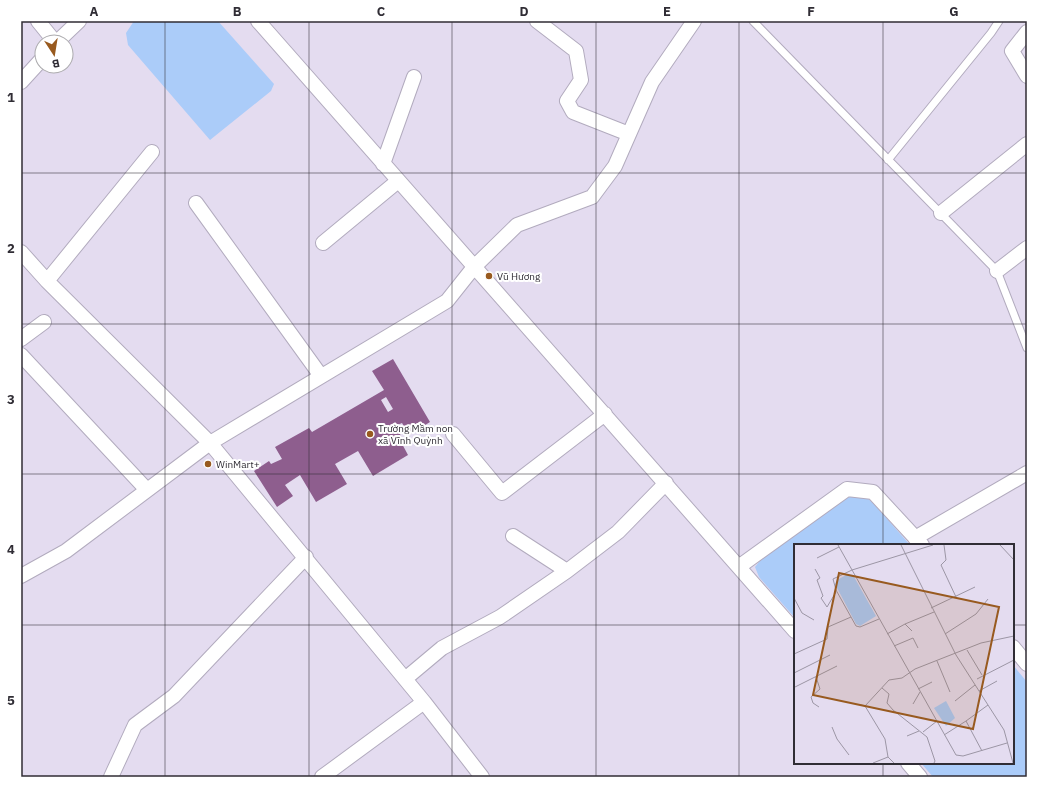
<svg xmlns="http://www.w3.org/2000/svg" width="1048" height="798" font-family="'IBM Plex Sans',sans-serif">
  <rect width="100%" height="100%" fill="#e4dcf0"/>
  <path fill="#abccf9" d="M134 21H218L274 84 271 91 210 140 128 45 126 33Z
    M855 496H865L874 504 910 545H795V618L759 577 755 567 762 558 845 498Z
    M1013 665 1027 682V776L933 777 921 763H1013Z"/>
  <path fill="#8e5e8e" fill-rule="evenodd" d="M393 359 430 422 409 435 402 423 395 426 403 439 400 440 408 455 373 476 358 451 335 464 347 484 316 502 300 475 285 485 293 496 277 507 254 471 269 461 271 464 282 459 275 447 309 428 312 432 384 390 372 371ZM386 397 393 409 388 412 381 400Z"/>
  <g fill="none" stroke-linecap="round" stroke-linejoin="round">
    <g stroke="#b2abbe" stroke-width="9">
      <path id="lane" d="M753 21 997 271 1027 348
        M888 160 991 33 999 21"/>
    </g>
    <g stroke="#b2abbe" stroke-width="16">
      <path id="street" d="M38 21 55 42
        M258 21 795 631
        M537 21 576 51 581 80 567 101 573 112 629 134
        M1027 32 1012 51 1027 76
        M57 42 79 21
        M21 82 42 59
        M383 164 414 77
        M196 203 321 376
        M941 213 1027 144
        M323 243 398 181
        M21 252 47 281 210 443 424 702 482 777
        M997 271 1027 248
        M47 281 152 152
        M21 339 44 322
        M21 355 147 490
        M453 434 502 493 605 414
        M513 536 567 571 618 532 666 483
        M915 538 1027 473
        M740 566 847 489 873 492 922 545
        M21 576 66 551 210 443 447 301 474 267 517 225 592 197 615 166 652 82 694 21
        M1013 647 1027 664
        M405 679 442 648 500 617 567 571
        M908 763 920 777
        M111 777 135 725 174 696 306 557
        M322 777 424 702"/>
    </g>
    <use href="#lane" stroke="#fff" stroke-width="7"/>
    <use href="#street" stroke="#fff" stroke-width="14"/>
  </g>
  <path fill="none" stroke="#302d35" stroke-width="1" stroke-opacity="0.55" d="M165 21V777M309 21V777M452 21V777M596 21V777M739 21V777M883 21V545M21 173H1027M21 324H1027M21 474H1027M21 625H795M1013 625H1027M883 763V777"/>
  <g fill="#985a1f" stroke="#fff" stroke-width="1.5">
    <circle cx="489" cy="276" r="4"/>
    <circle cx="370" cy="434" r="4"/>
    <circle cx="208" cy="464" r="4"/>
  </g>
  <g text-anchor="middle" stroke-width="4" stroke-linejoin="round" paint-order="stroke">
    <g font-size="10" fill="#302d35" stroke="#fff" text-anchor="start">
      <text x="497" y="280">Vũ Hương</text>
      <text x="378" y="432">Trường Mầm non<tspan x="378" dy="12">xã Vĩnh Quỳnh</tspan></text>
      <text x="216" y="468">WinMart+</text>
    </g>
  </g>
  <g transform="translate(794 544)">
    <rect width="220" height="220" fill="#e4dcf0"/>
    <path d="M54 30 59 31 82 72 66 82 62 80 41 40 43 36ZM152 157 161 174 152 182 140 164Z" fill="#abccf9"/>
    <path fill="none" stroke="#9c96a5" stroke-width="1" d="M44 1 162 211 169 212 213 199M107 1 162 111 210 186 219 219M150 1 152 16 147 21 162 53M206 1 220 16M23 14 45 3M21 25 26 34 23 36 29 52 27 54 33 63 42 48M0 54 8 69 20 76M137 64 181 43M85 75 66 83 62 82 42 46 39 35 58 26 139 1M111 80 140 68M93 90 111 80 118 87M151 90 182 70 194 55M100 102 119 94 124 104M173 106 188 131M0 110 33 95 34 83 57 73M143 117 156 148M0 129 36 111M22 133 26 145 17 153 19 159 25 163M183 135 220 116M1 143 43 122M88 144 95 150 93 159 99 166 133 193 141 217 140 219M124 145 138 138M185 147 203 137M161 157 181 141M119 160 126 148M67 161 71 162 95 136 108 134 121 125 187 99 220 92M71 162 91 195 94 213 100 219M172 177 194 161M38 183 43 195 55 211M129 188 143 177M150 191 172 177 188 207M113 192 125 187M79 219 94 213"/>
    <path fill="#985a1f" fill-opacity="0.15" stroke="#985a1f" stroke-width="2" d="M45 29 205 63 179 185 19 151Z"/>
    <rect width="220" height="220" fill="none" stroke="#302d35" stroke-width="2"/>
  </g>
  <rect width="1048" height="798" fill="none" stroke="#ffffff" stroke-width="44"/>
  <g transform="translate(54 54) rotate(168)"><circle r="19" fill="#ffffff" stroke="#acabae"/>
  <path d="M0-3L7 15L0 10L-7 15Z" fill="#985a1f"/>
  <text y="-6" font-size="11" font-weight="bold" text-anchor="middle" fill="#302d35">B</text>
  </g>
  <rect x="22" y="22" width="1004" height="754" fill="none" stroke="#302d35" stroke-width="1.5"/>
  <g font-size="13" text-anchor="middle" font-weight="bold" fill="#302d35">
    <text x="94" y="16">A</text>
    <text x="237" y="16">B</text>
    <text x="381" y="16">C</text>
    <text x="524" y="16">D</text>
    <text x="667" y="16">E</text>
    <text x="811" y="16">F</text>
    <text x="954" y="16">G</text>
    <text x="11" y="102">1</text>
    <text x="11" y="253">2</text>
    <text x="11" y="404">3</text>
    <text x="11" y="554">4</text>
    <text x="11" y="705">5</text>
  </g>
</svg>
